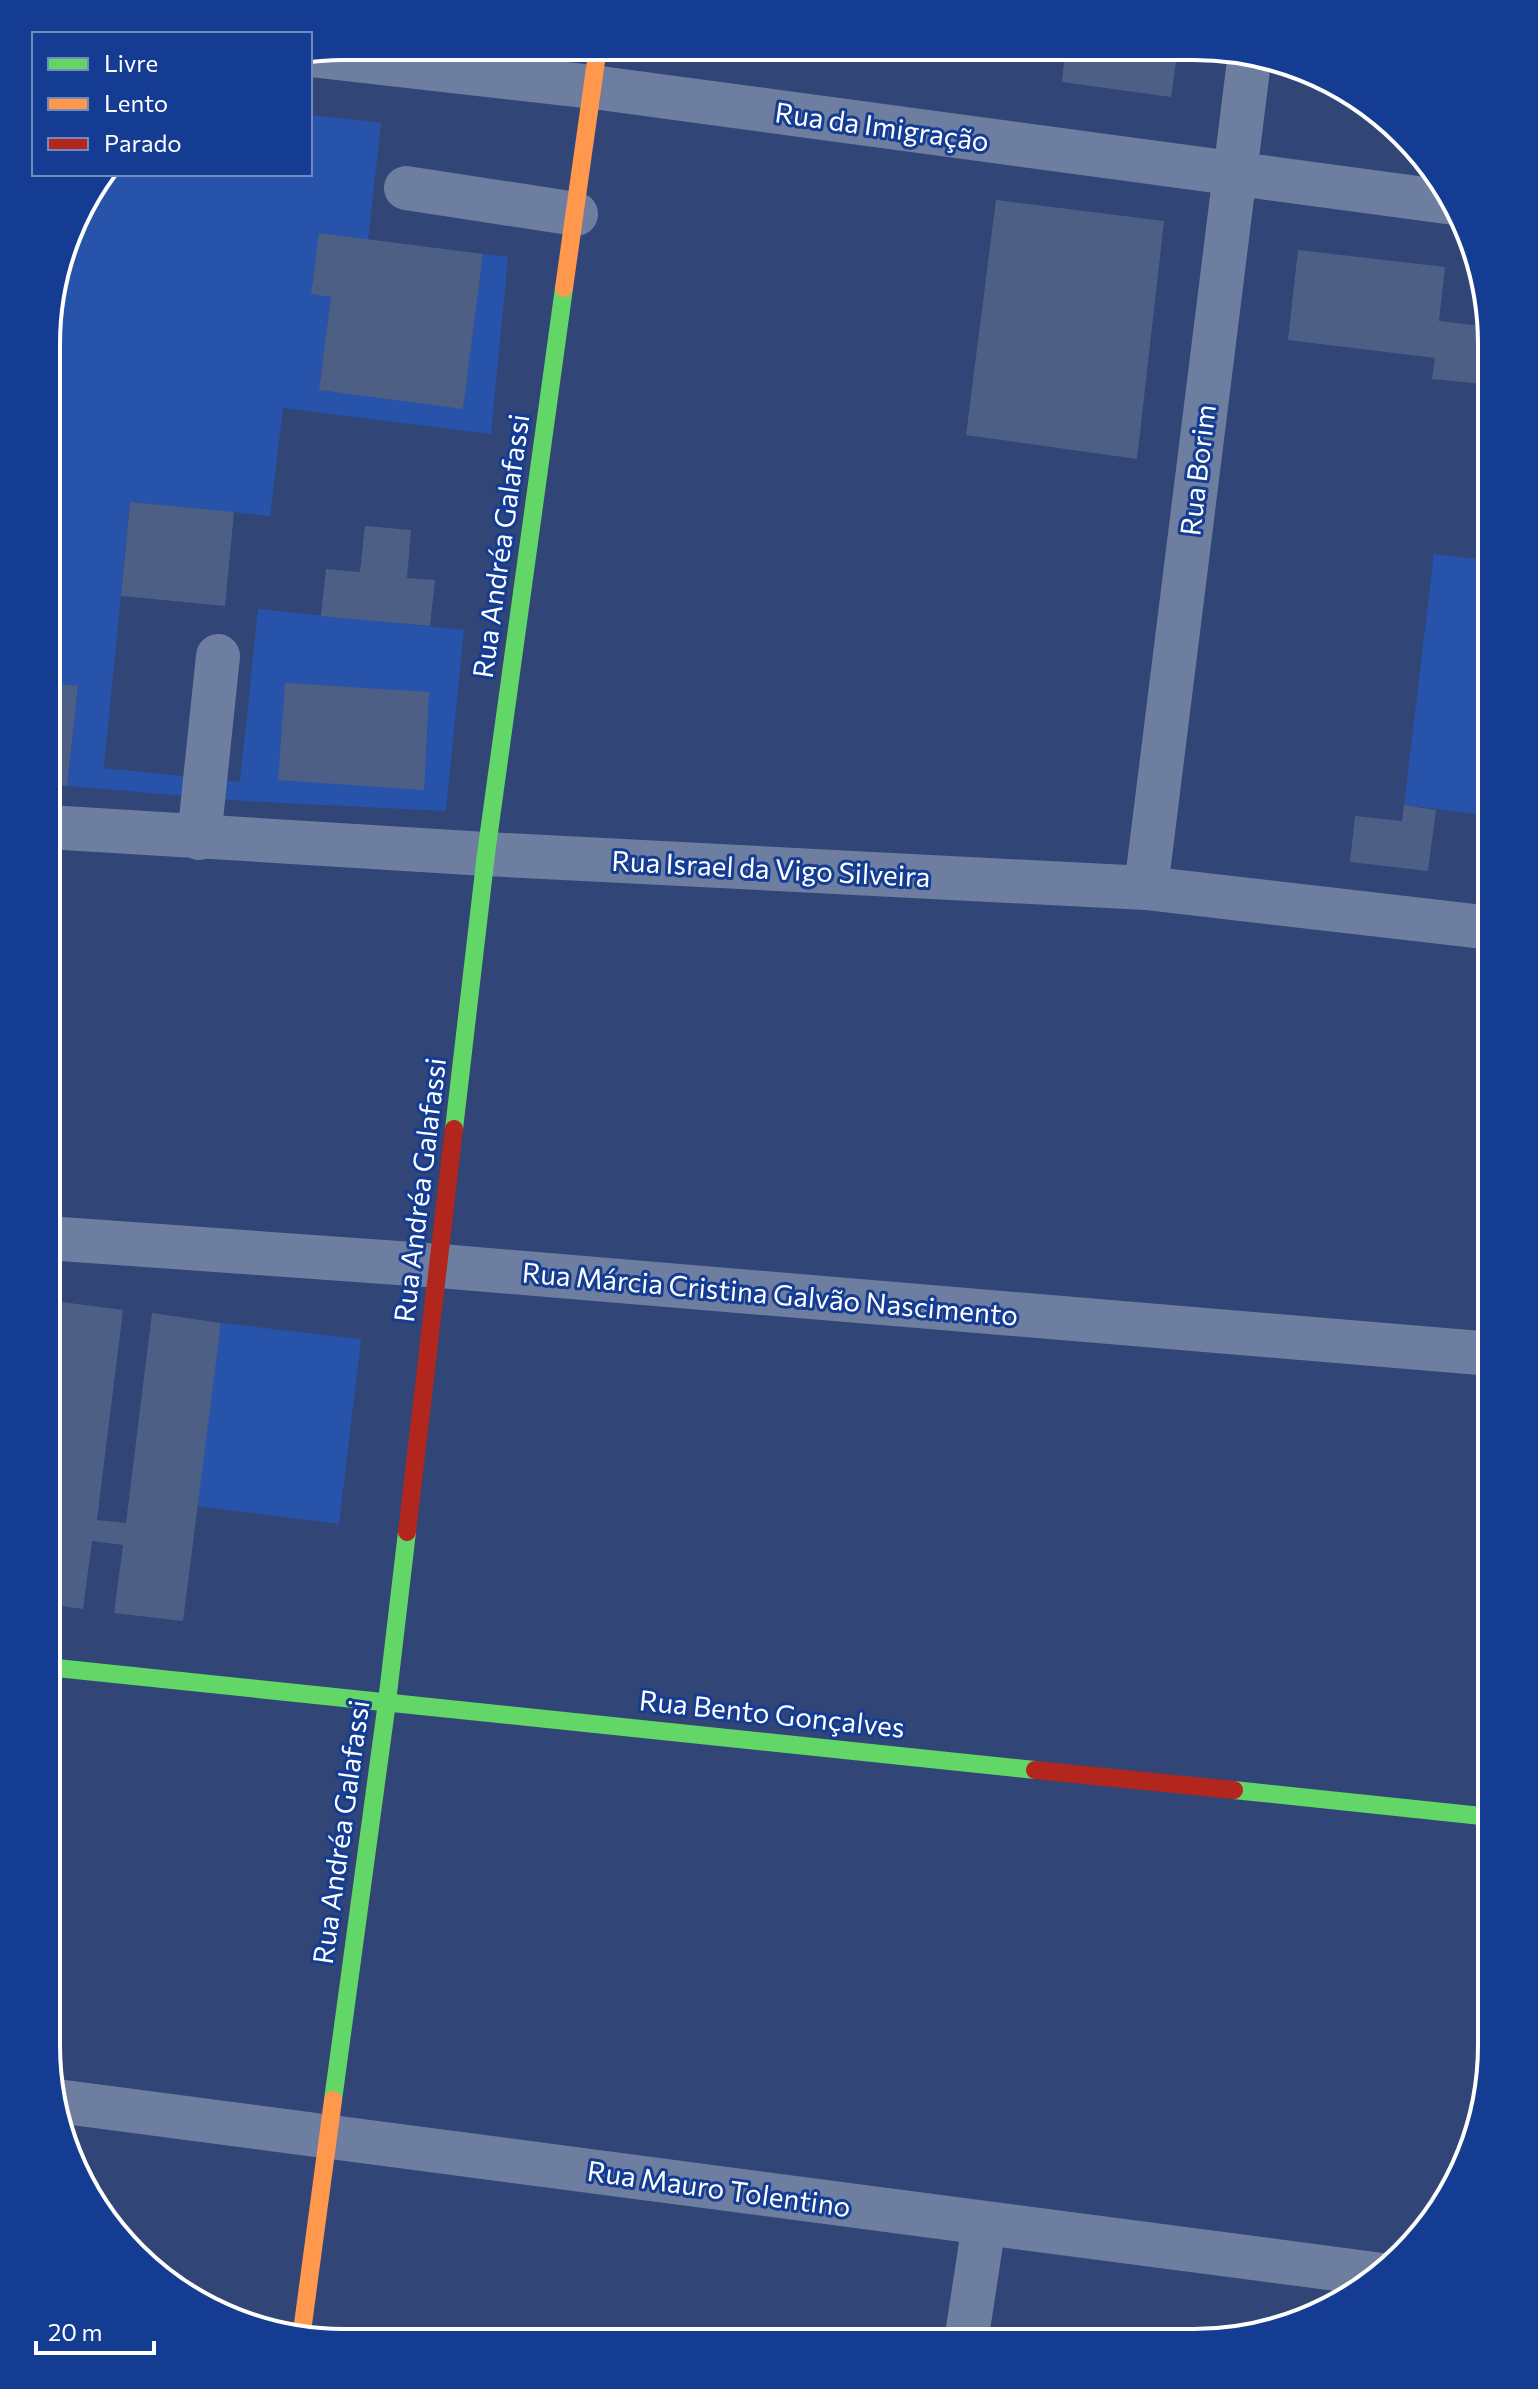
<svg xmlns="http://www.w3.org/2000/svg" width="1538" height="2389" font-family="Commissioner,sans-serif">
  <rect width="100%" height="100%" fill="#314676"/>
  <path fill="#2753aa" d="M310 115 381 123 368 240 319 234 311 294 331 297 319 390 463 408 483 254 508 257 491 434 283 408 270 516 130 502 104 768 240 782 258 609 464 630 446 811 246 801 67 786 78 687 48 683V305L77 212 106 174H310Z
    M1434 554 1492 561V816L1404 805Z
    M221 1323 361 1339 339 1524 197 1506Z"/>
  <path fill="#4e5f85" d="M973 48H1014L1013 55 972 50Z
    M1037 48H1178L1171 97 1062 82 1065 54Z
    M996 200 1164 221 1137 459 966 435Z
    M319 233 483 254 463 409 319 390 331 297 311 294Z
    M1298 250 1445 267 1439 321 1489 327 1492 344V385L1432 379 1435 358 1288 340Z
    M130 502 234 512 225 606 121 596Z
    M365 526 411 530 407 578 435 580 430 626 321 616 326 569 360 572Z
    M48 683 78 686 67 786 48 784Z
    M285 683 429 692 424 790 278 780Z
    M1404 805 1436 810 1428 871 1350 862 1355 816 1402 821Z
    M54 1301 123 1310 97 1520 126 1523 152 1313 221 1323 183 1621 114 1613 123 1545 92 1541 83 1609 47 1604V1356Z"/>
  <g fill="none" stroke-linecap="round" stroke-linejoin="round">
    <path stroke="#6e7ea1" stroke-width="44" d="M310 55 593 87 1454 203
      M406 188 576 214
      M48 827 486 854 1146 888 1492 928
      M199 838 218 656
      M1146 888 1250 53
      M47 1238 440 1266 1492 1354
      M57 2101 1382 2275
      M966 2342 984 2224"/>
    <path stroke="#63d668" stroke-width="18" d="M454 1129 486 854 564 288
      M47 1667 1035 1770
      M1234 1790 1491 1817
      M333 2100 387 1702 407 1532"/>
    <path stroke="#ff974d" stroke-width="18" d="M564 288 598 47
      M301 2339 333 2100"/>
    <path stroke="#b3261e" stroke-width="18" d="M407 1532 454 1129
      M1035 1770 1234 1790"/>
  </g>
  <g text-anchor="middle" stroke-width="6" stroke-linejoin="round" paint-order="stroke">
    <g font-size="28" fill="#fff" stroke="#143c93">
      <text transform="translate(882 127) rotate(8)" y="10">Rua da Imigração</text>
      <text transform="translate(1198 470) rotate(-83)" y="10">Rua Borim</text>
      <text transform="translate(501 546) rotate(-82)" y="10">Rua Andréa Galafassi</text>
      <text transform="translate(771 869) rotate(3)" y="10">Rua Israel da Vigo Silveira</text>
      <text transform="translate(420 1190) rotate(-83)" y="10">Rua Andréa Galafassi</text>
      <text transform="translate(770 1294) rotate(5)" y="10">Rua Márcia Cristina Galvão Nascimento</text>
      <text transform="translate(772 1714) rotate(6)" y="10">Rua Bento Gonçalves</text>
      <text transform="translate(341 1832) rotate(-82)" y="10">Rua Andréa Galafassi</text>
      <text transform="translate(719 2189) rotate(8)" y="10">Rua Mauro Tolentino</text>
    </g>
  </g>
  <path d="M0 0H1538V2389H0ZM344 60H1194A284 284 0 0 1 1478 344V2045A284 284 0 0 1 1194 2329H344A284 284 0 0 1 60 2045V344A284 284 0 0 1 344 60Z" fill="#143c93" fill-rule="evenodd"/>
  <path fill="none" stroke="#fff" stroke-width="4" d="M344 60H1194A284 284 0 0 1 1478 344V2045A284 284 0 0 1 1194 2329H344A284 284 0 0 1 60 2045V344A284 284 0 0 1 344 60Z"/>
  <rect x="32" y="32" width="280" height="144" fill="#143c93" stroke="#728abe" stroke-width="2"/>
  <rect x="48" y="58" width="40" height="12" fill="#63d668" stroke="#728abe" stroke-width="2"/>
  <text x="104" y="72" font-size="24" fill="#ffffff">Livre</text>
  <rect x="48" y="98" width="40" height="12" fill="#ff974d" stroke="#728abe" stroke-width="2"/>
  <text x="104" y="112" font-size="24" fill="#ffffff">Lento</text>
  <rect x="48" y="138" width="40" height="12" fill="#b3261e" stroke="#728abe" stroke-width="2"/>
  <text x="104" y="152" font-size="24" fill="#ffffff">Parado</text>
  <path d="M36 2341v12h118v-12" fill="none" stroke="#ffffff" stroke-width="4"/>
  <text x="48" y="2341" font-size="24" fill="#ffffff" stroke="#143c93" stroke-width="6" paint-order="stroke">20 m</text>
</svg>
